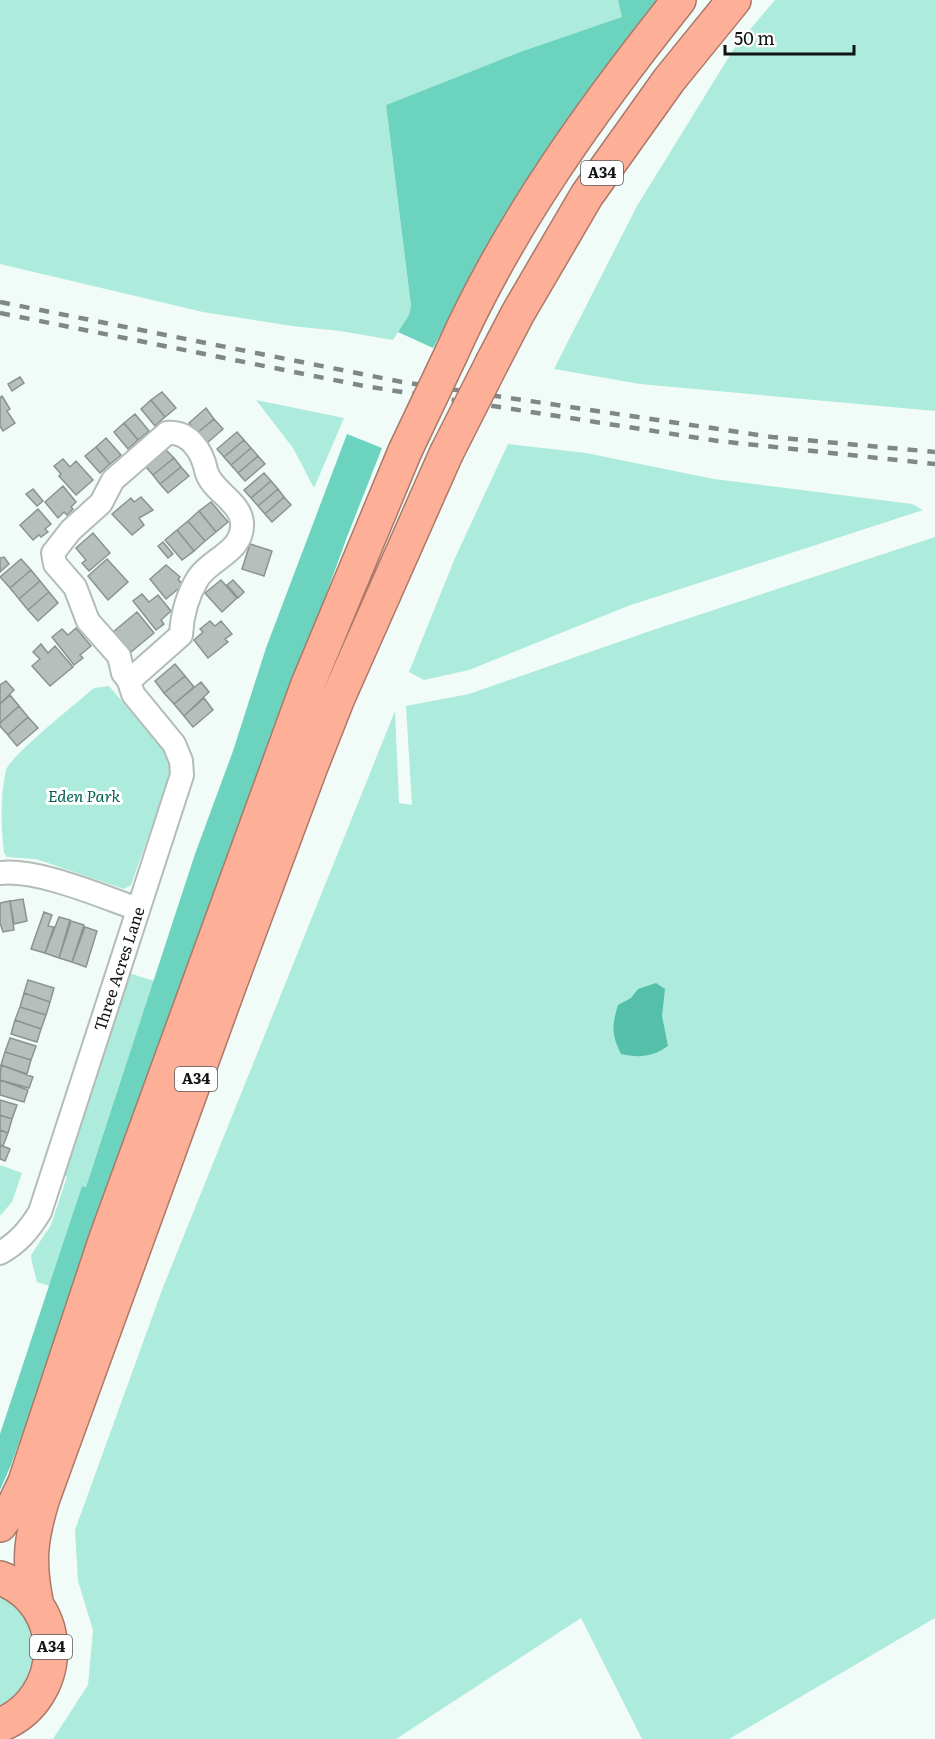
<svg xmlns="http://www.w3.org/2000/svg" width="935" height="1739" font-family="Literata,serif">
  <rect width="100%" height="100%" fill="#f1fbf8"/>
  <path fill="#adebdc" d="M0 0H618L623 17 520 52 386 105 411 306 409 315 393 340 340 331 292 326 203 312 0 264Z
    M775 0H935V411L640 384 554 369 637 206 735 47Z
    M256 400 344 418 314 488 293 448Z
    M508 444 586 453 714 479 912 504 923 510 628 606 469 670 424 680 409 672 455 558Z
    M935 537V1618L729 1739H642L581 1618 396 1739H53L88 1685 93 1630 78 1581 75 1530 162 1290 395 711 399 803 412 805 406 706 469 694 653 630Z
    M109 686 164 751 170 768 168 781 131 885 124 889 36 859 7 857 4 853C1 826 0 797 6 770 12 754 77 703 94 688Z
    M129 973 154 981 86 1187 82 1186 50 1286 37 1282 32 1262 31 1255 51 1225 67 1177 63 1175Z
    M0 1165 22 1173 12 1202 0 1216Z
    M0 1593 30 1616 38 1648 31 1677 20 1691 8 1701 0 1705Z"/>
  <path fill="#6cd4be" d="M618 0H662L493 243 433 348 398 332 409 315 411 306 386 105 520 52 622 17Z
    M347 434 382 448 347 537 271 746 11 1465 0 1490V1434L82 1186 86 1187 195 854 233 751 266 648Z"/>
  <path fill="#55bfa9" d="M656 983 665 989 662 1016 668 1046C652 1057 640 1058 621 1054 611 1033 612 1026 618 1005L631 998 638 989Z"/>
  <path fill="#b6bfbc" stroke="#8b9391" stroke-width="1.5" d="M20 377 24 383 12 391 8 384Z
    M162 392 176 408 165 417 151 400Z
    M2 396 10 409 7 411 15 423 3 431 0 426V398Z
    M151 400 165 417 155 426 141 409Z
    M206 408 214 419 197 433 189 423Z
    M135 414 149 431 138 440 124 423Z
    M214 419 223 429 206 444 197 433Z
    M124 423 138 440 128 449 114 432Z
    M237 432 244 440 224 457 217 449Z
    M106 438 121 455 110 464 96 447Z
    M244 440 251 448 231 465 224 457Z
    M96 447 110 464 100 473 85 456Z
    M251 448 258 456 238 473 231 465Z
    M166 450 174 458 153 475 146 467Z
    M258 456 265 464 245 481 238 473Z
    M174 458 181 467 160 484 153 475Z
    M63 459 70 467 76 461 93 480 76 495 59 476 61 474 54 466Z
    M181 467 189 476 168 493 160 484Z
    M264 473 271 481 251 498 244 490Z
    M271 481 278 489 258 506 251 498Z
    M63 486 76 502 71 507 73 509 67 515 64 512 58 518 45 502Z
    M33 489 43 501 37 506 26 494Z
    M278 489 284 497 265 514 258 506Z
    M141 497 153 510 139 518 144 525 132 535 112 514 131 498 134 502Z
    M284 497 291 505 272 522 265 514Z
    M211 502 228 522 216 532 199 511Z
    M38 509 51 524 45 529 48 532 41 537 39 535 33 540 20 525Z
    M199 511 216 532 205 541 188 521Z
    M188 521 205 541 194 551 177 530Z
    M177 530 194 551 182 560 165 540Z
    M93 533 110 553 89 571 82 563 86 560 76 548Z
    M163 542 173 554 168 558 158 546Z
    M250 544 272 551 264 576 242 569Z
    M4 557 9 564 0 572V558Z
    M21 559 31 570 10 588 0 577Z
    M107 559 128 582 108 600 88 576Z
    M166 565 180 577 178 579 183 585 166 599 150 579Z
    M31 570 40 581 19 599 10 588Z
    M221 580 237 598 222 612 205 593Z
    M233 580 244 592 238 598 227 585Z
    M40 581 49 592 28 610 19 599Z
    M49 592 58 603 38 621 28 610Z
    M142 594 149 602 158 595 171 611 161 620 164 624 156 630 133 601Z
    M137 612 154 633 131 652 113 632Z
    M210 621 215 626 221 621 232 634 225 639 228 642 208 658 194 640 203 632 200 629Z
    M76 628 91 646 80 655 83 658 74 665 52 637 62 629 68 635Z
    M41 644 48 653 55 646 73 667 50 686 32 666 40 659 33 652Z
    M175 664 185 676 164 693 155 681Z
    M185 676 194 687 174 704 164 693Z
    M6 681 14 690 0 704V685Z
    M201 682 209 692 184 716 174 704Z
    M10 695 19 706 0 723V704Z
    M204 698 213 710 193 727 184 716Z
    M19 706 28 717 8 735 0 726V723Z
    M28 717 38 728 17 746 8 735Z
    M23 899 27 921 14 924 10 901Z
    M10 901 14 930 3 932 0 923V903Z
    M44 912 52 915 48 926 54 927 45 953 31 949Z
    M59 917 70 920 59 958 45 953Z
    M71 921 84 925 72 962 59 958Z
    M85 927 97 931 86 967 72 962Z
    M28 980 54 988 50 1002 24 993Z
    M24 993 50 1002 46 1015 20 1007Z
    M20 1007 46 1015 41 1029 15 1020Z
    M15 1020 41 1029 37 1042 11 1034Z
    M10 1038 36 1046 31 1060 5 1052Z
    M5 1052 31 1060 27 1074 1 1065Z
    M1 1065 33 1077 29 1088 0 1080Z
    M0 1080 28 1090 24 1102 0 1095Z
    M0 1100 17 1105 12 1119 0 1115Z
    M0 1115 12 1119 8 1133 0 1130Z
    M0 1130 8 1133 3 1146 0 1145Z
    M0 1145 10 1149 5 1161 0 1159Z"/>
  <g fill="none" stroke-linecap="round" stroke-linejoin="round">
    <g stroke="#b2bcb9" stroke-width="26">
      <path id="minor" d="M0 873C39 869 100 896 138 909
        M0 1253C18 1243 29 1230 40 1212L182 775 181 761 174 744 133 694 129 681 123 673 119 656 88 621 75 587 55 564 53 553 71 530 101 503 113 480 167 433C189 431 202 451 206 470 210 490 240 501 242 522 244 552 211 558 198 578 187 596 182 615 181 635L129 681"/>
    </g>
    <g stroke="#ab7969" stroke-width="36">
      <path id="highway" d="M452 352C509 224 592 109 679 0
        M493 361 518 313 587 195 669 80 734 0
        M0 1525 14 1505 25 1482 105 1241 308 684 405 451
        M0 1578C69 1603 66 1699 0 1725
        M37 1606C28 1563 30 1540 43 1498L231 981 310 769 338 698 446 454"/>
    </g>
    <use href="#minor" stroke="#fff" stroke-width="22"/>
    <use href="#highway" stroke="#feaf97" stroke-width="33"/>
    <path stroke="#818786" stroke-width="4.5" stroke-dasharray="10 10" stroke-linecap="butt" d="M0 302 402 382 772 437 935 452
      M0 313 364 386 718 441 935 464"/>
    <g stroke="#ab7969" stroke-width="36" stroke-linecap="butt">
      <path id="highway-bridge" d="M405 451 452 352
        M446 454 493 361"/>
    </g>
    <use href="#highway-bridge" stroke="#feaf97" stroke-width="33"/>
  </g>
  <g text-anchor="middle" stroke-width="6" stroke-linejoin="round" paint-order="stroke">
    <g fill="#fff" stroke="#585a5a" stroke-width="1.5">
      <rect x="581" y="161" width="42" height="24" rx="4.5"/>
      <rect x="175" y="1067" width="42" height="24" rx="4.5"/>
      <rect x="30" y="1635" width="42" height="24" rx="4.5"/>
    </g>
    <g font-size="15" font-weight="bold" fill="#111414">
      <text x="602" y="178">A34</text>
      <text x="196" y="1084">A34</text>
      <text x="51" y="1652">A34</text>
    </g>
    <g font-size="16" font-style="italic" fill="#046153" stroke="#fff">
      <text x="84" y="802">Eden Park</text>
    </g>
    <g font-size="16" fill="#111414" stroke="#fff">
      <text transform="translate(119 969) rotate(-72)" y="6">Three Acres Lane</text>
    </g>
  </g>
  <path d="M725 45v9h129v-9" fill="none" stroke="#111414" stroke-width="3"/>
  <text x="734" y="45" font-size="18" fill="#111414" stroke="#ffffff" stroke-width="4.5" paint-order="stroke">50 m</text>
</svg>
